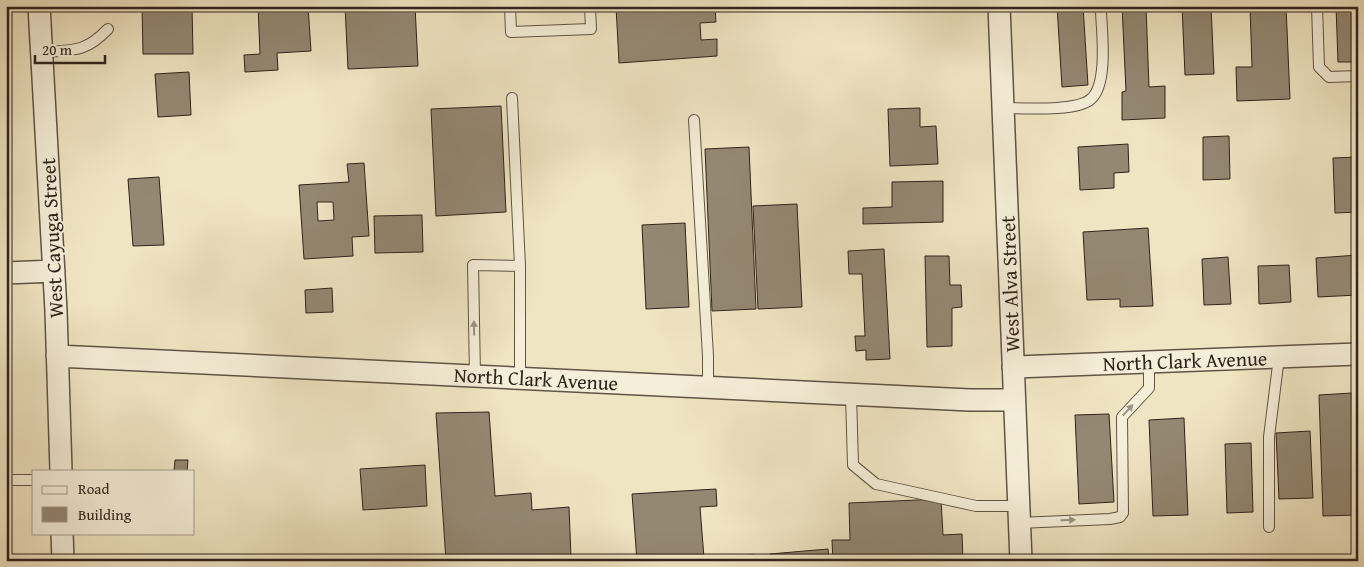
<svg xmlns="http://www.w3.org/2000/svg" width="1364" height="567" font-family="'Gentium Book Plus',serif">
  <rect width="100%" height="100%" fill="#f0e5c3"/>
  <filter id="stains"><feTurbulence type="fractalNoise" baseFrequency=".004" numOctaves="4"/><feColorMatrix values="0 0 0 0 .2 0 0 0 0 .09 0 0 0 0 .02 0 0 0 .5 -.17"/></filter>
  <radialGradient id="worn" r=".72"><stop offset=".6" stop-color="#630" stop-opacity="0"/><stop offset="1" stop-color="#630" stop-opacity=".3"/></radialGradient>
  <path fill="#948873" stroke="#30231d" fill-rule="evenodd" d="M142 6H192L193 54H143Z
    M258 6H308L311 51 277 53 278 70 245 72 244 55 260 54Z
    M345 6H415L418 66 348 69Z
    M616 6H715L716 22 700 23 701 40 717 39V56L619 63Z
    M1057 6H1083L1088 85 1062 87Z
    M1122 6H1146L1149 87 1165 86V118L1122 120V92L1126 91Z
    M1182 6H1211L1214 74 1185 75Z
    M1250 6H1286L1290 99 1237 101 1236 67H1252Z
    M1336 6H1358V62H1338Z
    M189 72 191 115 158 117 155 74Z
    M501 106 506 212 436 216 431 109Z
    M920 108V127L936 126 938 164 890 166 888 109Z
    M1229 136 1230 179 1203 180V137Z
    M1128 144 1129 172 1114 173V188L1080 190 1078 147Z
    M749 147 756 309 712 311 705 149Z
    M1358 157V212L1335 213 1333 158Z
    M364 163 369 236 352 237 353 256 304 259 299 185 349 182 347 164ZM317 202H333L334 220 318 221Z
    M159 177 164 245 133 246 128 179Z
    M943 181V222L863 224V208L892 207V182Z
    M797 204 802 307 758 309 753 206Z
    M422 215 423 252 375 253 374 216Z
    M685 223 689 307 646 309 642 225Z
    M1148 228 1153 306 1120 307V299L1087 300 1083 232Z
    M884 249 890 359 866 360V350L856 351 855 336H865L862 274H849L848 251Z
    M1358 255V295L1318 297 1316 258Z
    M925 256H949L950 285H961L962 307 952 308V346L927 347Z
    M1228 257 1231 304 1204 305 1202 259Z
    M1289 265 1291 302 1259 304 1258 266Z
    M332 288 333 312 306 313 305 290Z
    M1352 393 1357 515 1323 516 1319 395Z
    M489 412 495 496 531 493 532 510 569 507 571 558 446 561 436 413Z
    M1109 414 1114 502 1079 504 1075 415Z
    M1184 418 1188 515 1153 516 1149 420Z
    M1310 431 1313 498 1279 499 1276 433Z
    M1251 443 1253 512 1227 513 1225 444Z
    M175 460H188L187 471H174Z
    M425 465 427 506 363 510 360 469Z
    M716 489 717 506 700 507 704 558 754 555V561H637L632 494Z
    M941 499 943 535 962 534 963 561H833L832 540H850L849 503Z
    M828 549 829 561H771L770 554Z
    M1118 556V561H1082V557Z"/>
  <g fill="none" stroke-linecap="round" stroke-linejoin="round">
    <g stroke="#605446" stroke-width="12">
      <path id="service" d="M510 6 511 32 591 29 590 6
        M1317 6 1319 67 1329 77 1358 76
        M41 52C73 50 85 53 108 29
        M512 98 520 266V378
        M1003 108C1022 108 1077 112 1091 99 1108 84 1102 33 1101 12L1098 6
        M694 120 708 356V387
        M475 376 473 265 520 266
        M851 394 853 465 876 484 976 506H1018
        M6 480H34
        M1019 523 1110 519 1120 517 1123 513 1122 417 1149 388V362
        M1269 527V437L1279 357"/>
    </g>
    <g stroke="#605446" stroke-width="24">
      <path id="minor" d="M39 6 56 311 61 471
        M999 6 1021 561
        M6 273 54 271
        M57 356 970 400H1014
        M1013 367 1358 354
        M62 533 63 561"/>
    </g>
    <use href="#service" stroke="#f5eed8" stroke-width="10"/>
    <use href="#minor" stroke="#f5eed8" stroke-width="21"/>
  </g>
  <defs><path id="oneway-solid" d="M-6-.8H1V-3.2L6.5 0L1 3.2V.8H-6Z" transform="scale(1.25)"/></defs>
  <g fill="#9c9384">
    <use href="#oneway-solid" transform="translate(474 328) rotate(-91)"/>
    <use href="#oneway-solid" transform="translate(1128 410) rotate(-47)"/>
    <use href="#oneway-solid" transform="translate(1068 520) rotate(-2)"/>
  </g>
  <g text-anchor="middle" stroke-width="4" stroke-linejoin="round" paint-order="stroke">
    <g font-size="20" fill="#30231d" stroke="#f5eed8">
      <text transform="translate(52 238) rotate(-93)" y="7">West Cayuga Street</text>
      <text transform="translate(1010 284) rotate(-92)" y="7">West Alva Street</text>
      <text transform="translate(1185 361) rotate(-2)" y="7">North Clark Avenue</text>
      <text transform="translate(536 379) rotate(3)" y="7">North Clark Avenue</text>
    </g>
  </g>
  <rect width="1364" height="567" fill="none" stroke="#f0e5c3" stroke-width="25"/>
  <rect x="8" y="8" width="1349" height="552" fill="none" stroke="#30231d" stroke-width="2.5"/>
  <rect x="12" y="12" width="1339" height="542" fill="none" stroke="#30231d"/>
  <rect x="32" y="470" width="162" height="65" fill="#f5eed8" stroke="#a69d8d"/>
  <rect x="42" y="486" width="25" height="8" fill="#f5eed8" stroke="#a69d8d"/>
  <text x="78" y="494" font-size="15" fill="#30231d">Road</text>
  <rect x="42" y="507" width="25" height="15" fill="#948873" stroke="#a69d8d"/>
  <text x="78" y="520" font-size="15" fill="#30231d">Building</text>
  <path d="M35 55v8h70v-8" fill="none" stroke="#30231d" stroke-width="2.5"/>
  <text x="42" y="55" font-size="15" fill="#30231d" stroke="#f5eed8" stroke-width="4" paint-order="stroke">20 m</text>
  <rect width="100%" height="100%" filter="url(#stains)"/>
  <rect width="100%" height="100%" fill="url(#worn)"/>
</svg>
